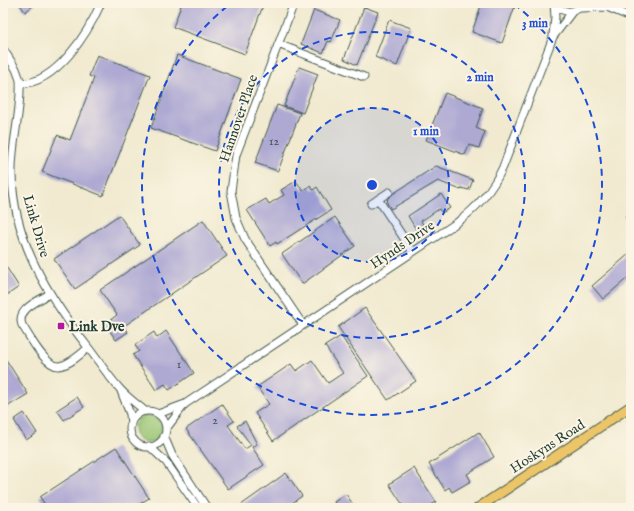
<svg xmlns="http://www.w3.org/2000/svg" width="634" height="511" font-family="'IM FELL English',serif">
  <rect width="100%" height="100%" fill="#fcf5e5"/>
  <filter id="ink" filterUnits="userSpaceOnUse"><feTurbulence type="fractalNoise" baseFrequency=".025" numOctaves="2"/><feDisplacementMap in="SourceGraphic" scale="8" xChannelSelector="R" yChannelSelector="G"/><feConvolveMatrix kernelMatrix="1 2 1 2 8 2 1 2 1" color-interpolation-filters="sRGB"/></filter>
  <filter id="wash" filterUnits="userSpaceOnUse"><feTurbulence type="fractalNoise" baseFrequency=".012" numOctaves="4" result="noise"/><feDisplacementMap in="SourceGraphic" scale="16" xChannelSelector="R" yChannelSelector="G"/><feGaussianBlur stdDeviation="0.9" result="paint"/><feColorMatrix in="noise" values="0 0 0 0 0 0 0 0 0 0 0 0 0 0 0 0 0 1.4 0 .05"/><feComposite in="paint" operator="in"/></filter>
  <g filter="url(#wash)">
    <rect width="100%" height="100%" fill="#f1ead0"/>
    <path fill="#9ac673" stroke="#5c8254" d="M559 3H580L569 8Z
      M134 429a14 14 0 1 1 28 0a14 14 0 1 1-28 0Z"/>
    <g id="blocks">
      <path fill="#aea9d3" d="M19 3H37L25 12Z
        M182 3H264L245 54 173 27Z
        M482 3H507L515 6 502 43 472 32Z
        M364 7 378 12 357 65 344 59Z
        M314 10 340 20 331 42 328 41 323 53 301 44Z
        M389 20 411 28 397 66 375 57Z
        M97 55 150 75 103 196 42 172 57 135 70 140 94 78 89 76Z
        M177 55 241 79 215 151 151 128Z
        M299 67 318 74 303 113 284 106Z
        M445 93 483 108 476 128 485 132 479 148 469 145 465 155 426 140Z
        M277 105 300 113 278 171 255 163Z
        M436 166 473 180 469 190 461 188V190L438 181 391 209 387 203 388 197Z
        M296 181 303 191 310 186 313 190 317 187 331 210 277 244 276 242 270 246 247 210 266 199 269 204 284 195 281 190Z
        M441 194 450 208 442 213 439 209 421 221 424 226 417 231 408 216Z
        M631 209V222L625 217Z
        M119 215 140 245 75 289 54 259Z
        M335 217 355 246 302 284 282 254Z
        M203 220 227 256 124 326 128 332 116 340 105 324 117 315 100 290Z
        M630 253 631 275 603 299 592 286Z
        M5 265 19 287 7 295 3 288V266Z
        M365 308 416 381 388 400 338 327Z
        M166 331 194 373 169 390 165 384 156 390 133 355 139 351 135 345 154 332 157 338Z
        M341 336 368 376 273 441 255 413 269 404 257 387 291 364 296 371 312 360 328 383 343 373 325 346Z
        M3 355 28 394 5 408 3 405Z
        M77 397 84 407 64 420 57 410Z
        M222 404 234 421 228 425 245 449 251 445 237 426 245 421 257 444 252 447 264 465 228 489 186 429Z
        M24 413 37 433 26 440 14 420Z
        M479 432 494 457 467 474 471 481 452 492 449 487 445 490 429 464Z
        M116 447 149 498 133 508H47L40 497Z
        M414 468 436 502 431 505 434 508H405L389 484Z
        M286 473 302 496 285 508H237Z
        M346 494 354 506 351 508H338L334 502Z
        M303 504 306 508H297Z"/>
    </g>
  </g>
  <g filter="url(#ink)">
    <use href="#blocks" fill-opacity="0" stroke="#3e574b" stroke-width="1"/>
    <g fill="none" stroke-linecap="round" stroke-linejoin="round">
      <g stroke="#3e574b" stroke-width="9">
        <path id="minor" d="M294 3 236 155 231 191 236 218 245 239 303 325
          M553 3C562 14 576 14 585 3
          M602 3 607 7 631 17
          M581 8 607 7
          M553 35 555 17 554 4
          M278 44 364 77
          M3 49 16 69 20 80C22 111 11 143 12 174 13 240 48 296 87 346 98 360 108 376 120 389 128 398 137 404 145 411
          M20 84C57 83 88 33 101 3
          M378 199 413 252
          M371 204 389 192
          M49 294C39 301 16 309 22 325 29 335 45 367 59 366 69 365 80 355 88 348
          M121 391 130 414 131 425
          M130 429a18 18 0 1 1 36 0a18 18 0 1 1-36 0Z
          M158 414 185 404
          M166 429 185 404 455 224C476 209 492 191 503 167L553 37 572 12
          M164 436 172 455 207 508
          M149 446 166 462 198 508"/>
      </g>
      <g stroke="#3e574b" stroke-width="11">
        <path id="major" d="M478 508 631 406"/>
      </g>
      <use href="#minor" stroke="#fff" stroke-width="7"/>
      <use href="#major" stroke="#edc569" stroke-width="9"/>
    </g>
  </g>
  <circle cx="372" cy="185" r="77" fill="#1d4ed8" fill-opacity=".12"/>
  <g fill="none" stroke="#1d4ed8" stroke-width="2" stroke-dasharray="7 5">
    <circle cx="372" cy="185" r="77"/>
    <circle cx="372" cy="185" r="153"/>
    <path d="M514 4A230 230 0 1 1 230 4"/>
  </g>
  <rect fill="#b5179e" stroke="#fcf5e5" stroke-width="1.5" x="57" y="322" width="8" height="8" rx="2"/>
  <g text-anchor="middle" stroke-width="4" stroke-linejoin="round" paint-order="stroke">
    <g font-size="12" fill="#43585c">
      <text x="274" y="145">12</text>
      <text x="179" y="368">1</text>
      <text x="215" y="424">2</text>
    </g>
    <g font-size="14" fill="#1f3d34" stroke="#fcf5e5">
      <text transform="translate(238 118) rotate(-71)" y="5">Hannover Place</text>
      <text transform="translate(37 226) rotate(74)" y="5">Link Drive</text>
      <text transform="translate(402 244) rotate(-34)" y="5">Hynds Drive</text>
      <text transform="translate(547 446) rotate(-33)" y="5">Hoskyns Road</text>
    </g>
    <g font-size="14" font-weight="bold" fill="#1f3d34" stroke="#fcf5e5" text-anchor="start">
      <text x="69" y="331">Link Dve</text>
    </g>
  </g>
  <circle cx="372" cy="185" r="6" fill="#1d4ed8" stroke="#fcf5e5" stroke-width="2"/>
  <g font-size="12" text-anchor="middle" font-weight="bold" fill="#1d4ed8" stroke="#fcf5e5" stroke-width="4" stroke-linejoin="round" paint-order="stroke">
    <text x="535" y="27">3 min</text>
    <text x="480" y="81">2 min</text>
    <text x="426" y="135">1 min</text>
  </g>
  <rect width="634" height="511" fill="none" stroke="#fcf5e5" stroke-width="16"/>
</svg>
